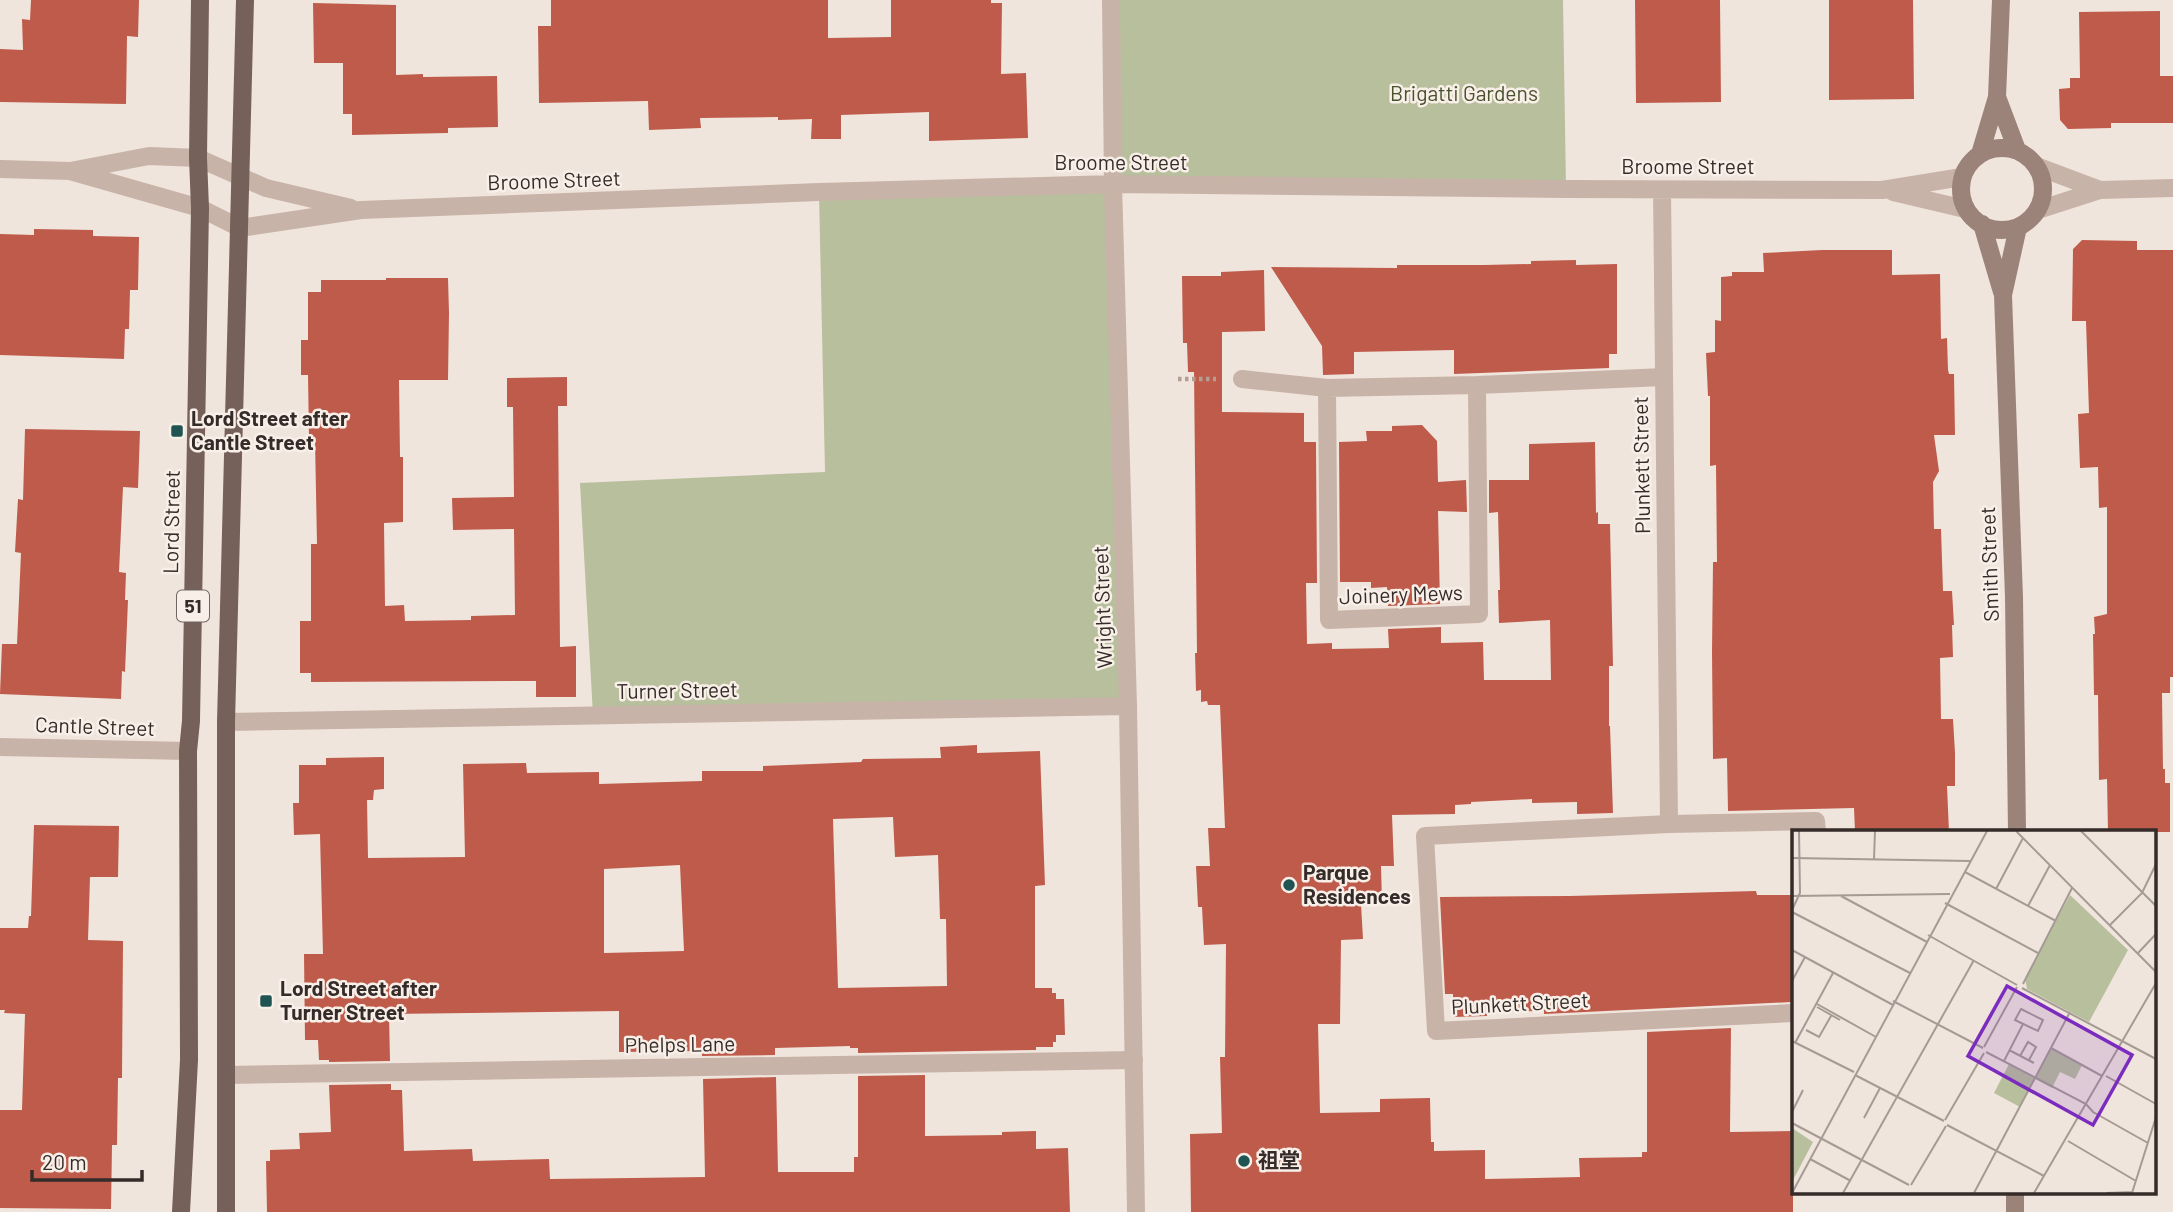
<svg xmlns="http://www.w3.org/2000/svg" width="2173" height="1212" font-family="Barlow,'Noto Sans SC',sans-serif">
  <rect width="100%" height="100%" fill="#f0e5dc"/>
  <path fill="#b7bf9d" d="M1111 0H1563L1566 189 1113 185 1128 706 593 715 580 483 825 472 819 192 1113 184Z"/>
  <path fill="#bf5b4b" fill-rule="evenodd" d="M31 0H139L138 37 127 36 126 104 0 102V49L23 50 22 19 30 20Z
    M551 0H828V38L891 37V0H991V3H1002L1001 74 1026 73 1028 138 929 141V112L841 115V139H811L812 119 778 120V117L700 118 701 128 649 130 648 101 539 103 538 26H551Z
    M1635 0H1720L1721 102 1636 103Z
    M1829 0H1913L1914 99 1829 100Z
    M313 3 396 5V75L423 74V77L497 76 498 127 448 128V133L352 135V114H343V63H314Z
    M2160 11V76H2173V123H2111V128L2068 129 2060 120 2059 89 2070 88V78H2080L2079 12Z
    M34 229 93 230V236L139 237 138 290H130L129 329H125L124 359 0 355V234L34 235Z
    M2082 240 2137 241V250H2173V677H2170V693H2162L2163 769H2165V783H2170V832H2108L2107 779 2099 780 2098 695H2094L2093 634H2095L2094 617 2107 614V507L2099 508 2098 467 2080 468 2078 414 2089 413 2086 321H2072L2073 249Z
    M1822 250H1892V275L1940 274 1941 339 1947 338 1948 370 1949 374H1954L1955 435H1934L1939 471 1933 482 1934 529H1941L1943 591H1952L1954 625H1952L1953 657 1940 658 1941 719H1953L1955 753V786H1947L1949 832H1855L1854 808 1728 811 1727 758 1713 759 1712 652 1713 562H1717L1716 465 1710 466V396H1708L1706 353 1715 352V320L1721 321V277L1732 276V272H1764L1763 253Z
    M1576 260V265L1617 264V354H1609V368L1454 374V350L1354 352V374L1323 375 1322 346 1271 267 1397 268V265H1484L1531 264V261Z
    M1264 270 1265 331 1222 332V412L1304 413V442H1316L1317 583H1306L1307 644 1332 643V649L1389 648 1388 629 1441 627V643L1483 642 1484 680H1551L1550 620 1499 623 1498 590H1500L1498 512 1489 513V480H1529V444L1595 442 1596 513 1598 512V524H1610L1613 666H1609V726H1610L1613 813 1577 814V802L1532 803V799L1471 802V804L1455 805V814L1392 815 1394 866H1381L1382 903 1361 904 1363 939 1341 940 1340 1024H1318L1320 1113 1380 1112V1099L1430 1098 1431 1142H1434V1151L1485 1150V1179L1580 1177 1579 1158 1642 1157V1152H1647V1032L1731 1028 1730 1132 1793 1131V1212H1191L1190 1134 1222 1133 1220 1057H1225L1226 944 1204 945 1202 907H1198L1196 866H1210L1208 828H1225L1220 705H1208L1207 701 1201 702V690L1196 691 1195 653H1197L1194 372H1188L1187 343H1183L1182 276H1221V272Z
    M386 278H448L449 313 448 380H399L400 457H403V522L384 523 385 606 404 605 405 621 471 620V616L515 615 514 529 453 530 452 498 514 497 513 407H507V378L567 377V406H558L560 647 576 646V697H536V681L311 682V673H300V621H311V544H317L315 440H309L308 375H301V340H308V292H321V280H386Z
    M1422 425 1437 441 1438 482 1466 480 1467 512 1438 511 1440 604 1388 606 1387 587 1371 588V582H1340L1339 442 1367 441 1366 431H1392V426Z
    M25 429 140 431 138 488 123 487 119 572 126 573 125 600H128L125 672 122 671 121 699 0 694 2 644H17L21 553 15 552 18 499 23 500Z
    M977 745V753L1040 751 1045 885 1035 886V988H1052V993H1056V999H1064L1065 1035H1056V1042H1053V1047H1036V1050L858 1053V1048H850V1046L775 1048V1055L702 1056V1051L619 1052V1011L389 1014 390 1061 329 1062V1060H319L318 1040H305L304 954H323L320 834 294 835 293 803H299V765H326V758L384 757V789L374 790 373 800H367L368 858 465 857 463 764 526 763 527 773 599 772V784L702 781V771H763V766L861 762 863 759 941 758 940 747ZM893 817 895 857 938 855 940 919H946L947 986 838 988 833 819ZM680 865 684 951 604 953V869Z
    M34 825 119 826 118 877H90L88 940 123 941 122 1078H118L117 1145H112L111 1209 0 1208V1110H22L25 1014 4 1013 5 1010H0V928H28L29 916H31Z
    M1756 891 1757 895H1793V991H1791V1002L1544 1014V1011L1487 1012V1016L1453 1017V994H1445L1440 897 1570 896Z
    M925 1075V1136L1002 1135V1132L1036 1131V1149L1068 1148 1070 1212H267L266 1161H270V1150L300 1149 299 1133 331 1132 329 1085 391 1084V1090H402L404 1151 472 1149 473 1161 549 1159 550 1179 633 1178 705 1177 703 1079 776 1077 778 1172H854V1157H858V1076Z"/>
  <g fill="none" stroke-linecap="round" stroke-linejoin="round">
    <path stroke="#b49d93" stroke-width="4.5" stroke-dasharray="3.5 3.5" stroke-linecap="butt" d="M1178 379H1216"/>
    <path stroke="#c8b3a8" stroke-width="18" d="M226 1075 1134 1060"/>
    <path stroke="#c8b3a8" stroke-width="18" d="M1111 0 1113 184 1128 706 1136 1212
      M2036 166 2100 190
      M0 169 70 171 149 156 198 158 266 188 351 208
      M70 171 200 208 240 228 361 210 819 192 1113 184 1566 189 1882 190 1962 177
      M1662 190 1669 824
      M1893 192 1965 209
      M2038 210 2100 190 2173 188
      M1242 379 1327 388 1477 385 1664 377
      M1327 388 1329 620 1479 614 1477 385
      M226 722 1128 706
      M0 747 188 751
      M1793 1013 1436 1031 1425 836 1669 824 1816 821 1817 832"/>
    <path stroke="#9b837a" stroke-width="18" d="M1997 97 2017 150
      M1961 189a41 41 0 1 1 82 0a41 41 0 1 1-82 0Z
      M1980 154 1997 97 2001 0
      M1982 224 2002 292
      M2017 832 2014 597 2003 295 2018 227
      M2015 1212V1193"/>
    <path stroke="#76605a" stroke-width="18" d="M181 1212 189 1060 188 751 191 721 200 208 198 158 200 0
      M226 1212V722L245 0"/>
  </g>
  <g fill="#205452" stroke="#f8efe8" stroke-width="2.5">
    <rect x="170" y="424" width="14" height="14" rx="3.5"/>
    <circle cx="1289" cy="885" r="7"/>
    <rect x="259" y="994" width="14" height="14" rx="3.5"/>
    <circle cx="1244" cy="1161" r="7"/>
  </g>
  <g text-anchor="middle" stroke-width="5" stroke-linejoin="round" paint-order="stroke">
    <rect fill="#f8efe8" stroke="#706662" stroke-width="2" x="177" y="590.5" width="32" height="31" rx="5"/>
    <g font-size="19" font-weight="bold" fill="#352b28">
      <text x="193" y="613">51</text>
    </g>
    <g font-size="21" fill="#48522d" stroke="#f8efe8">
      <text x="1464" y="101">Brigatti Gardens</text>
    </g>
    <g font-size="21" fill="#352b28" stroke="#f8efe8">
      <text x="1121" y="170">Broome Street</text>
      <text x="1688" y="174">Broome Street</text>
      <text transform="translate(554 181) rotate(-2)" y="7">Broome Street</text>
      <text transform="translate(1642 465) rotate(-91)" y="7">Plunkett Street</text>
      <text transform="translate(172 522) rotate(-89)" y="7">Lord Street</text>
      <text transform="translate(1990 564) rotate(-92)" y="7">Smith Street</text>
      <text transform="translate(1401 595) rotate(-2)" y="7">Joinery Mews</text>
      <text transform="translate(1103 607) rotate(-92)" y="7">Wright Street</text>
      <text transform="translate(677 691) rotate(-1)" y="7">Turner Street</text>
      <text transform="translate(95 727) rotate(2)" y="7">Cantle Street</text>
      <text transform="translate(1520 1004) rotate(-3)" y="7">Plunkett Street</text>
      <text transform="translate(680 1045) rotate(-1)" y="7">Phelps Lane</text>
    </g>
    <g font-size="21" font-weight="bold" fill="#352b28" stroke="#f8efe8" text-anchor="start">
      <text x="191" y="426">Lord Street after<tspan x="191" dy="24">Cantle Street</tspan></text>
      <text x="1303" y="880">Parque<tspan x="1303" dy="24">Residences</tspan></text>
      <text x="280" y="996">Lord Street after<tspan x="280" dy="24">Turner Street</tspan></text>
      <text x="1258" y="1168">祖堂</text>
    </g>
  </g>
  <g transform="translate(1792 830)">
    <rect width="364" height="364" fill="#f0e5dc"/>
    <path d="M278 65 336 120 297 192 235 159 233 148ZM259 218 290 235 283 249 268 242 260 258 243 249 228 277 202 263 217 234 243 248ZM0 298 21 312 0 352Z" fill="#b7bf9d"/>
    <path fill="none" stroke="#a59b94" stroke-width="2" d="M224 1 364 142M289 1 364 76M0 28 178 31M82 29 83 1M173 42 264 91M204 59 231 8M0 66 158 64M49 66 135 112M153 73 246 123M236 76 258 35M0 80 8 63 7 1M0 82 118 143M318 95 350 63 364 34M136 105 225 155M0 120 101 175M346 123 364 104M0 151 13 127M231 154 280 58M230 158 364 229M101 171 191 218M25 174 84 207M25 177 48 190M229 179 251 190 246 201 223 190ZM14 200 27 207 39 186M0 211 62 242M3 213 41 143M192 217 225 157M259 218 310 246M217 220 242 233M194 222 294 274 302 283M228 226 236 212 244 217 237 230M212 231 231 194M63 245 152 291M314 246 364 274M0 282 11 260M301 282 356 313M72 288 88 258M153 290 192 223M0 293 117 355M155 295 252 346M276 311 344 351M18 329 59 351M119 355 154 296M0 363 195 1M51 363 182 130M182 363 278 182M242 363 364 153M314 363 341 362M340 363 364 287"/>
    <path fill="#7b2cbf" fill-opacity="0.15" stroke="#7b2cbf" stroke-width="3.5" d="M215 156 340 225 301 295 176 226Z"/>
    <rect width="364" height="364" fill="none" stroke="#352b28" stroke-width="3.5"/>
  </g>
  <path d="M32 1170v10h110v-10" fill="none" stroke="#352b28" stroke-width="3.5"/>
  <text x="42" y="1170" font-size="21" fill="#352b28" stroke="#f8efe8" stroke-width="5" paint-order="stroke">20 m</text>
</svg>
